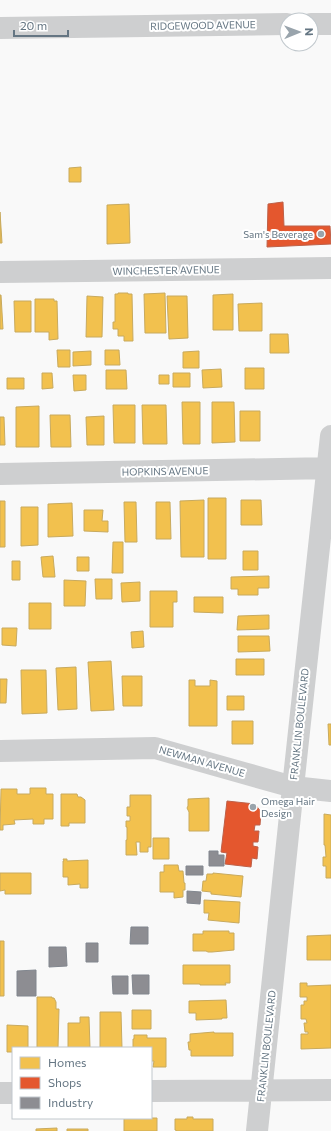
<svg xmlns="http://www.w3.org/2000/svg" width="331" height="1131" font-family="Commissioner,sans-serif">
  <rect width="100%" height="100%" fill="#f9f9f9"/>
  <path fill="#f2c14e" stroke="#c8aa5e" d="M81 167V182H69V168Z
    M129 204 130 243 107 244V205Z
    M0 212 2 243H0Z
    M118 293H128V294H132L133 341H124V336H118V329H113V322H115V294H118Z
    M165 293 166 333H145L144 294Z
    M233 294V330H213V295Z
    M0 295H1L3 329H0Z
    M87 296 103 297 102 337H86Z
    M167 296H187L188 338 169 339Z
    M35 299H54V301H57L58 339 49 340V332H35Z
    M14 301H31V332H15Z
    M262 303V331H239L238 304Z
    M270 334H288L289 353H270Z
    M57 350H70V367H58Z
    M105 350H119L120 365H105Z
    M91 351V365L73 366V352Z
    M199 351V368H183V352Z
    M245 368H264V389H245Z
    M221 369 222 387 203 388 202 370Z
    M106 370H126L127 389H106Z
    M42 373H52L53 388 42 389Z
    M173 373H190V387H173Z
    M73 375H86V390L74 391Z
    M159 375H169V384H159Z
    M7 378H24V389H7Z
    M182 402H200V444H183Z
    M212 402H234L235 442 212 443Z
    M113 405H135V443H114Z
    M142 405H166L167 444H143Z
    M39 406V447H16V407Z
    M240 411H260V441H240Z
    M50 415H70L71 447H51Z
    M104 416V445H87L86 417Z
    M0 417H4L5 445H0Z
    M208 498H226V559H208Z
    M204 500V557H181L180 501Z
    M241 500H261L262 525H241Z
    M0 501H5V547H0Z
    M124 502H136L137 542H125Z
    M156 502H170L171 539H156Z
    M72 503 73 536 48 537V504Z
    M21 507H38V545L21 546Z
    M84 510H103L102 521H108V532L84 531Z
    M113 542H123V573H112Z
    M243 551H258V570H243Z
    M53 556 55 577H43L41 557Z
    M77 557H89V571H77Z
    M12 561H20V580H12Z
    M269 576V588H258V595H238V589H231V577Z
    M95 579H112V599H96Z
    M64 580 86 581 85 606H64Z
    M140 582V601L122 602 121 583Z
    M150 591H177V602H173V627H150Z
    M194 597H223V613L194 612Z
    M29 603H51V629H29Z
    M269 615V629L237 630 238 616Z
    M2 628H17L16 646 2 645Z
    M143 631 144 647 132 648 131 632Z
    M238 636H269L270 651 238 652Z
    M236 659H264V675H236Z
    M111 661 114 710 91 711 88 662Z
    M76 667 77 709 58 710 56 668Z
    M21 670H46L47 713 22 714Z
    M122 676H142V706H123Z
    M0 679H7L6 703H0Z
    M189 680H195V686H210V680L217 681V726H189Z
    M227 696H244V710H227Z
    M232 721H253V744H232Z
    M328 724H331V745H329Z
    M30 788H46V794H53V819H44V824H33V819L14 820 15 824 3 825V830H0L1 789H17V794H30Z
    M61 794H77L78 797H81L85 800V823H69V826H61Z
    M130 795H151V847H148V852H140V842H136L137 855H126V840H127V827H126V821H130V816H127V807H130Z
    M209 798V831H189V812L187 808 188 806V799Z
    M324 814 331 815V878H326V866H323V857H326L325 845H324Z
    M153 838H169V859H153Z
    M63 859H67V861L88 860V888H80V884L68 885V877H63V861H64Z
    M164 865H178L179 871H183L184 883H185V890H183V897L174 898V892H160V872H164Z
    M0 873H31V894H5V890L0 891Z
    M213 873 243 876 241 897 211 894V892L202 891 203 881H206L207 874H213Z
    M204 900 240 902 239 923 208 920 209 913H204Z
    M203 931H229V933H234V950L212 952H208L206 951H193V934H203Z
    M331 935V960H307V936Z
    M0 941H4V996H0Z
    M183 965H230V983H225L226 985H200V984H183Z
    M300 983H307V986L331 985V1048L301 1049V1034H308V1032H305L304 1023H307L306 1019H301V1005H304V1001H307V997H300Z
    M37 997H52V998H54L56 1002V1009H59L58 1048H37Z
    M226 1000 227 1018H222V1019L196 1020V1013H189V1001Z
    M132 1010H151V1029H132Z
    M100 1012H121L122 1048H100Z
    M80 1017H89L90 1048H68V1023H80Z
    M7 1025 28 1026V1048H13V1052H7Z
    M214 1032V1033H233V1056H191V1050H189L188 1042H190V1034Z
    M134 1035H147V1038H166V1067H153L154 1061H151V1048H133V1039H134Z
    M187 1117H193V1119H213V1131H176V1130H175V1119H187Z
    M124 1118H157V1131H124Z
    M57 1128V1131H36V1129Z
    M67 1129H88V1131H67Z"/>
  <path fill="#e4572e" stroke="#be6048" d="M283 202 284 226H330L331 244 267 247 268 204Z
    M227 801 255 804 261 812 260 825H255L254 831H259L258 842H253V846L258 847 257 859 252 858 251 867 225 864 227 853 221 852Z"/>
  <path fill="#8d8d92" stroke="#81868e" d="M209 851H218V855H224V866H209Z
    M186 866H203V875H186Z
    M187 891 201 892 200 904 187 903Z
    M131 927H148V944H130Z
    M86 943H98V962H86Z
    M49 947H66L67 966 49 967Z
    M36 970V996H17V971Z
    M132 975H149V994H133Z
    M112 976H128V994H113Z"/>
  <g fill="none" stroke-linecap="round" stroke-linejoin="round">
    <path stroke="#cecfd0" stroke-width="22" d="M311 24H331
      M0 28 287 24
      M0 272 331 268
      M0 474 331 468
      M0 751 155 748 293 787 331 791
      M151 1091 331 1090
      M0 1093H13
      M257 1131 293 787 331 436"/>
  </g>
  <g fill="#99a4ac" stroke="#fff" stroke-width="1.5">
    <circle cx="321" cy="234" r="4"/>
    <circle cx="253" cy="807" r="4"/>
  </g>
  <g text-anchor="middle" stroke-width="4" stroke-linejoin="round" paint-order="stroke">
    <g font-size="10" fill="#657683" stroke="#fff">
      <text transform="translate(203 25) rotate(-1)" y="4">RIDGEWOOD AVENUE</text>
      <text transform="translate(166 270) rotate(-1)" y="4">WINCHESTER AVENUE</text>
      <text transform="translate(165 471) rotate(-1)" y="4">HOPKINS AVENUE</text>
      <text transform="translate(299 724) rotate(-84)" y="4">FRANKLIN BOULEVARD</text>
      <text transform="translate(202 761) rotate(16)" y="4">NEWMAN AVENUE</text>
      <text transform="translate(266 1046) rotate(-84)" y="4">FRANKLIN BOULEVARD</text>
    </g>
    <g font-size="10" fill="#657683" stroke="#fff" text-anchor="end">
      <text x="313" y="238">Sam's Beverage</text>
      <text x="261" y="805" text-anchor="start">Omega Hair<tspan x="261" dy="12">Design</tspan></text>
    </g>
  </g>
  <rect x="12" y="1047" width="140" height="72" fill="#ffffff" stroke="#c1c8cd"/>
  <rect x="20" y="1057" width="20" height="12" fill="#f2c14e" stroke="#c1c8cd"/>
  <text x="48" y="1067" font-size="12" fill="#657683">Homes</text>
  <rect x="20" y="1077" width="20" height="12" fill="#e4572e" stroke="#c1c8cd"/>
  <text x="48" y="1087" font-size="12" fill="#657683">Shops</text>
  <rect x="20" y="1097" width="20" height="12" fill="#8d8d92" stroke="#c1c8cd"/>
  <text x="48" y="1107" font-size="12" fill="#657683">Industry</text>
  <g transform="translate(299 32) rotate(89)"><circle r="19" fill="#ffffff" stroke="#c1c8cd"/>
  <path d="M0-3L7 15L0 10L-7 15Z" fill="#99a4ac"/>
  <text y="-6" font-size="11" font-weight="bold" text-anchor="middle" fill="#657683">N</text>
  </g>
  <path d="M14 30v6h54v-6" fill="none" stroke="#657683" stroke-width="2"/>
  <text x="20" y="30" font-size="12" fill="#657683" stroke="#ffffff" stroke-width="3" paint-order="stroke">20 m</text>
</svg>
